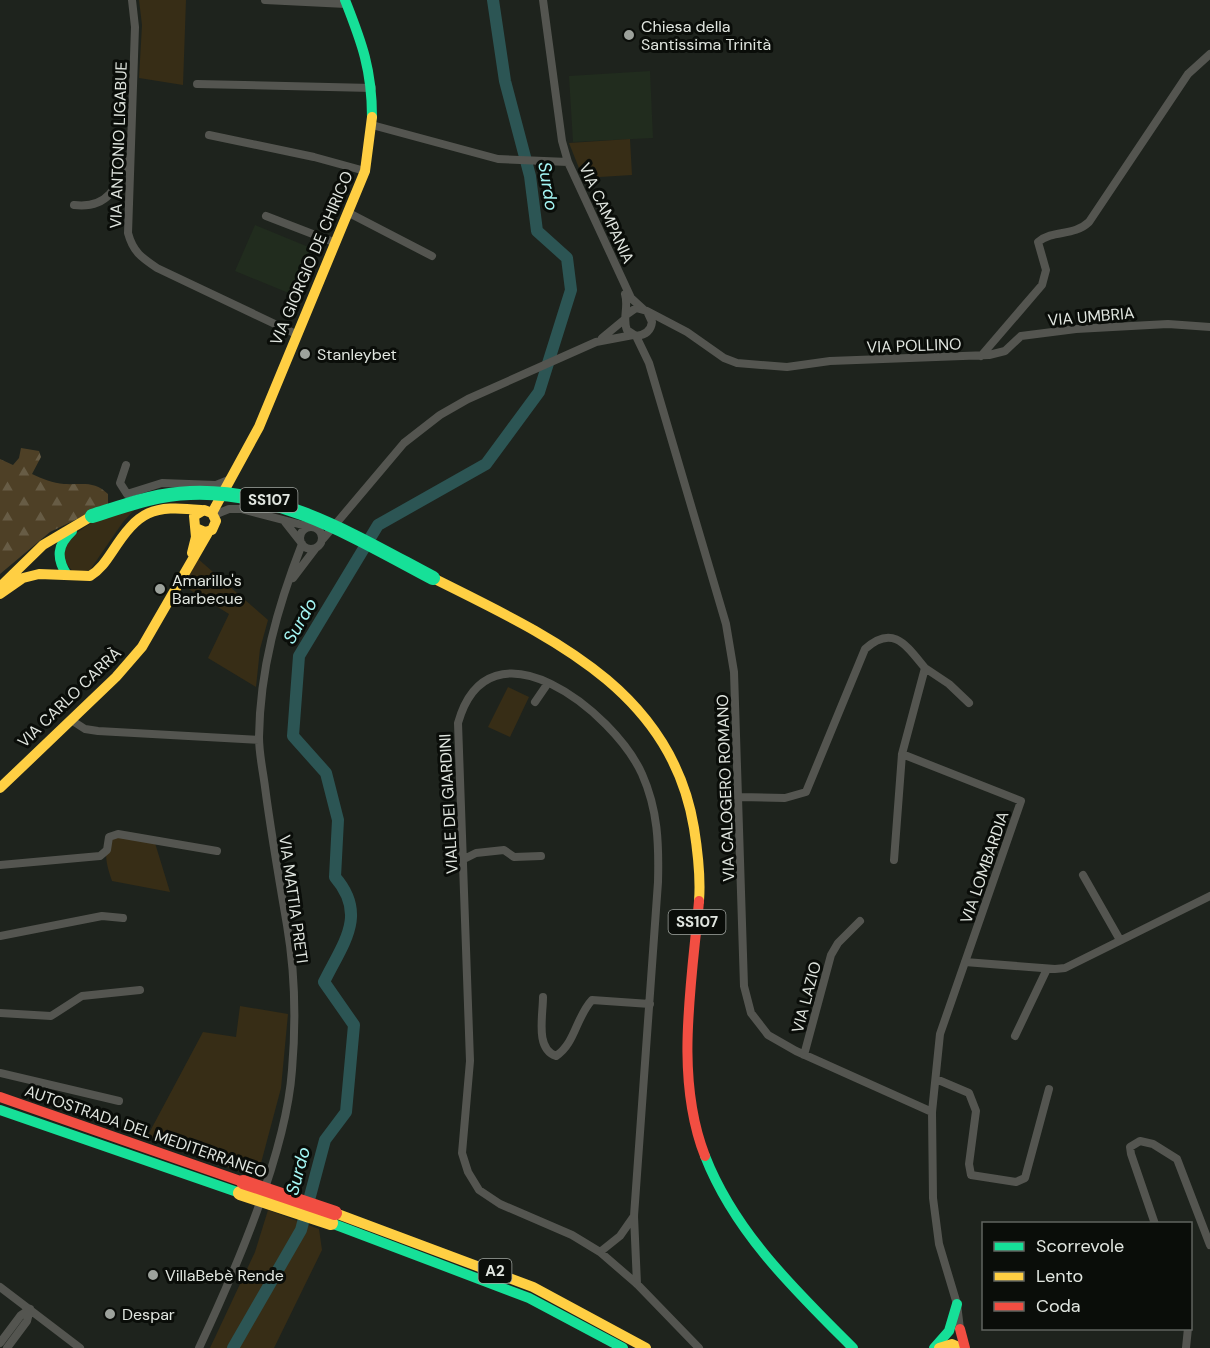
<svg xmlns="http://www.w3.org/2000/svg" width="1210" height="1348" font-family="'DM Sans',sans-serif">
  <defs>
    <pattern id="forest-firs" width="22" height="20" patternUnits="userSpaceOnUse" patternTransform="scale(1.5)"><rect width="22" height="20" fill="#4e4026"/><path d="M5 1l3.5 6h-7zM16 11l3.5 6h-7z" fill="#675c45"/></pattern>
  </defs>
  <rect width="100%" height="100%" fill="#1e231d"/>
  <path fill="#212c1e" d="M650 71 653 138 573 142 569 76Z
    M255 225 311 248 291 294 235 271Z"/>
  <path fill="#372d16" d="M139 0H186L183 85 139 78 142 25Z
    M630 139 632 175 583 178 569 143Z
    M136 508 123 522 90 570 74 573 62 558 68 539 92 522Z
    M197 558 268 620 260 649 256 687 208 658 229 614 182 585Z
    M508 687 529 697 510 737 488 727Z
    M114 836 155 843 170 892 112 881C107 866 101 849 114 836Z
    M240 1006 288 1014 281 1088 257 1178 147 1137 203 1032 236 1037Z
    M268 1210 319 1229 322 1250 274 1348H210L255 1252Z"/>
  <path fill="url(#forest-firs)" d="M21 448 39 451 41 457 32 474C42 479 53 483 64 484 82 485 94 480 108 494V504L50 532 0 574V459L13 465 19 458Z"/>
  <g fill="none" stroke-linecap="round" stroke-linejoin="round">
    <path stroke="#2c5554" stroke-width="12" d="M233 1348 301 1230 325 1140 346 1112 354 1025 324 982C343 943 368 915 335 877L338 820 326 773 293 736 299 656 378 525 486 464 539 392 571 290 567 258 537 231 530 176 505 81 493 0"/>
    <path stroke="#545550" stroke-width="8" d="M132 0 135 27 128 233C133 252 142 258 157 268L296 334
      M265 0 346 4
      M543 0 562 141 568 162 631 298 643 309
      M197 84 372 88
      M372 125 498 159 568 162
      M209 135 314 157 365 171
      M74 205C108 209 118 187 126 159
      M349 213 432 256
      M266 216 336 243
      M625 294C629 307 622 319 627 330L636 336C645 335 651 331 652 322L647 311 636 308 626 315
      M647 311 687 332 724 358 737 363 787 367 830 361 989 355 1005 351 1021 336 1076 329 1168 324 1210 327
      M636 336 649 363 726 624 734 672 744 986 751 1013 768 1035 796 1051 932 1112
      M602 338 625 319
      M981 356 1042 285 1046 270 1038 242C1054 229 1073 237 1089 222L1188 74 1210 54
      M126 465 120 483 127 494 162 483 216 485 231 479
      M214 515 229 509H241L310 527
      M285 522 300 541
      M300 538a11 11 0 1 1 22 0a11 11 0 1 1-22 0Z
      M323 539 404 443 440 415 468 399 596 342 633 335
      M293 578 315 549
      M925 668 949 684 969 703
      M535 702 548 683
      M71 720 85 729 98 731 259 740
      M902 754 1021 801 940 1034 932 1112 933 1198 939 1244 957 1304 960 1329
      M739 797 785 798 806 792 865 649C893 624 906 645 925 668L902 754 894 860
      M464 859 476 853 504 850 514 857 541 856
      M0 865 100 856 107 850 109 837 118 834 217 851
      M1083 875 1120 940
      M0 936 102 916 123 918
      M965 962 1055 969 1065 968 1210 896
      M543 997C543 1016 535 1049 556 1056 575 1044 576 1017 592 1000L650 1004
      M0 1013 51 1016 82 996 140 990
      M1015 1036 1047 969
      M804 1055 831 955 838 943 860 921
      M0 1073 119 1101
      M936 1079 969 1093 976 1111 969 1164 971 1175 1016 1182 1025 1178 1049 1089
      M1155 1224 1131 1154 1130 1147 1140 1141 1153 1144 1177 1159 1210 1245
      M600 1252 620 1236 634 1216
      M637 1284 634 1216 658 882C659 844 658 810 642 774 614 712 489 613 458 723L470 1061 462 1153 468 1172 479 1190 500 1204 572 1235 600 1252 637 1284 699 1348
      M0 1287 80 1348
      M0 1343 21 1315 30 1309
      M7 1348 27 1321 30 1309
      M199 1348C235 1271 286 1154 292 1070 296 1023 295 972 287 925 279 879 271 833 265 787 263 771 259 754 259 737 260 669 277 608 302 544
      M1186 1348 1188 1328"/>
    <path stroke="#16e098" stroke-width="10" d="M345 0C362 43 372 70 372 117
      M67 575C56 558 57 545 72 531
      M0 1110 240 1193
      M705 1156C735 1233 796 1291 853 1348
      M331 1223 529 1298 623 1348
      M934 1348 949 1331 957 1304"/>
    <path stroke="#ffcf43" stroke-width="10" d="M212 513 259 427 365 171 372 117
      M192 553 196 537 194 516 204 510 212 513 216 521 212 530 205 532 196 528
      M433 578C546 635 671 688 694 828 698 853 701 876 699 901
      M2 585 43 545 92 516
      M0 594 23 578 39 574 90 576C100 570 106 561 112 552 139 510 152 505 201 510
      M0 788 116 677 142 647 209 531
      M335 1213 533 1287 646 1348
      M939 1348 952 1344 961 1348"/>
    <path stroke="#f24e42" stroke-width="10" d="M699 901C692 983 674 1077 705 1156
      M0 1097 243 1182
      M960 1329 965 1348"/>
    <path stroke="#16e098" stroke-width="14" d="M92 516C124 506 156 494 190 493 279 489 357 538 433 578"/>
    <path stroke="#ffcf43" stroke-width="14" d="M240 1193 331 1223"/>
    <path stroke="#f24e42" stroke-width="14" d="M243 1182 335 1213"/>
  </g>
  <g fill="#9da29c" stroke="#0a0d09" stroke-width="2">
    <circle cx="629" cy="35" r="6"/>
    <circle cx="305" cy="354" r="6"/>
    <circle cx="160" cy="589" r="6"/>
    <circle cx="153" cy="1275" r="6"/>
    <circle cx="110" cy="1314" r="6"/>
  </g>
  <g text-anchor="middle" stroke-width="6" stroke-linejoin="round" paint-order="stroke">
    <g fill="#0a0d09" stroke="#a0a5a0" stroke-width="1.5">
      <rect x="240.5" y="488" width="57" height="24" rx="4.5"/>
      <rect x="668.5" y="910" width="57" height="24" rx="4.5"/>
      <rect x="478.5" y="1259" width="33" height="24" rx="4.5"/>
    </g>
    <g font-size="15" font-weight="bold" fill="#e1e6e0">
      <text x="269" y="505">SS107</text>
      <text x="697" y="927">SS107</text>
      <text x="495" y="1276">A2</text>
    </g>
    <g font-size="16" fill="#e1e6e0" stroke="#0a0d09" text-anchor="start">
      <text x="641" y="32">Chiesa della<tspan x="641" dy="18">Santissima Trinità</tspan></text>
      <text x="317" y="360">Stanleybet</text>
      <text x="172" y="586">Amarillo's<tspan x="172" dy="18">Barbecue</tspan></text>
      <text x="165" y="1281">VillaBebè Rende</text>
      <text x="122" y="1320">Despar</text>
    </g>
    <g font-size="16" fill="#e1e6e0" stroke="#0a0d09">
      <text transform="translate(118 145) rotate(-88)" y="6">VIA ANTONIO LIGABUE</text>
      <text transform="translate(607 213) rotate(65)" y="6">VIA CAMPANIA</text>
      <text transform="translate(311 258) rotate(-67)" y="6">VIA GIORGIO DE CHIRICO</text>
      <text transform="translate(1091 316) rotate(-5)" y="6">VIA UMBRIA</text>
      <text transform="translate(914 345) rotate(-2)" y="6">VIA POLLINO</text>
      <text transform="translate(69 697) rotate(-44)" y="6">VIA CARLO CARRÀ</text>
      <text transform="translate(725 788) rotate(-92)" y="6">VIA CALOGERO ROMANO</text>
      <text transform="translate(448 804) rotate(-93)" y="6">VIALE DEI GIARDINI</text>
      <text transform="translate(984 867) rotate(-71)" y="6">VIA LOMBARDIA</text>
      <text transform="translate(294 899) rotate(82)" y="6">VIA MATTIA PRETI</text>
      <text transform="translate(806 997) rotate(-75)" y="6">VIA LAZIO</text>
      <text transform="translate(146 1131) rotate(19)" y="6">AUTOSTRADA DEL MEDITERRANEO</text>
    </g>
    <g font-size="18" font-style="italic" fill="#a4f6f4" stroke="#0a0d09">
      <text transform="translate(548 186) rotate(81)" y="6">Surdo</text>
      <text transform="translate(300 621) rotate(-60)" y="6">Surdo</text>
      <text transform="translate(298 1171) rotate(-75)" y="6">Surdo</text>
    </g>
  </g>
  <rect x="982" y="1222" width="210" height="108" fill="#0a0d09" stroke="#60645f" stroke-width="1.5"/>
  <rect x="994" y="1242" width="30" height="9" fill="#16e098" stroke="#60645f" stroke-width="1.5"/>
  <text x="1036" y="1252" font-size="18" fill="#e1e6e0">Scorrevole</text>
  <rect x="994" y="1272" width="30" height="9" fill="#ffcf43" stroke="#60645f" stroke-width="1.5"/>
  <text x="1036" y="1282" font-size="18" fill="#e1e6e0">Lento</text>
  <rect x="994" y="1302" width="30" height="9" fill="#f24e42" stroke="#60645f" stroke-width="1.5"/>
  <text x="1036" y="1312" font-size="18" fill="#e1e6e0">Coda</text>
</svg>
